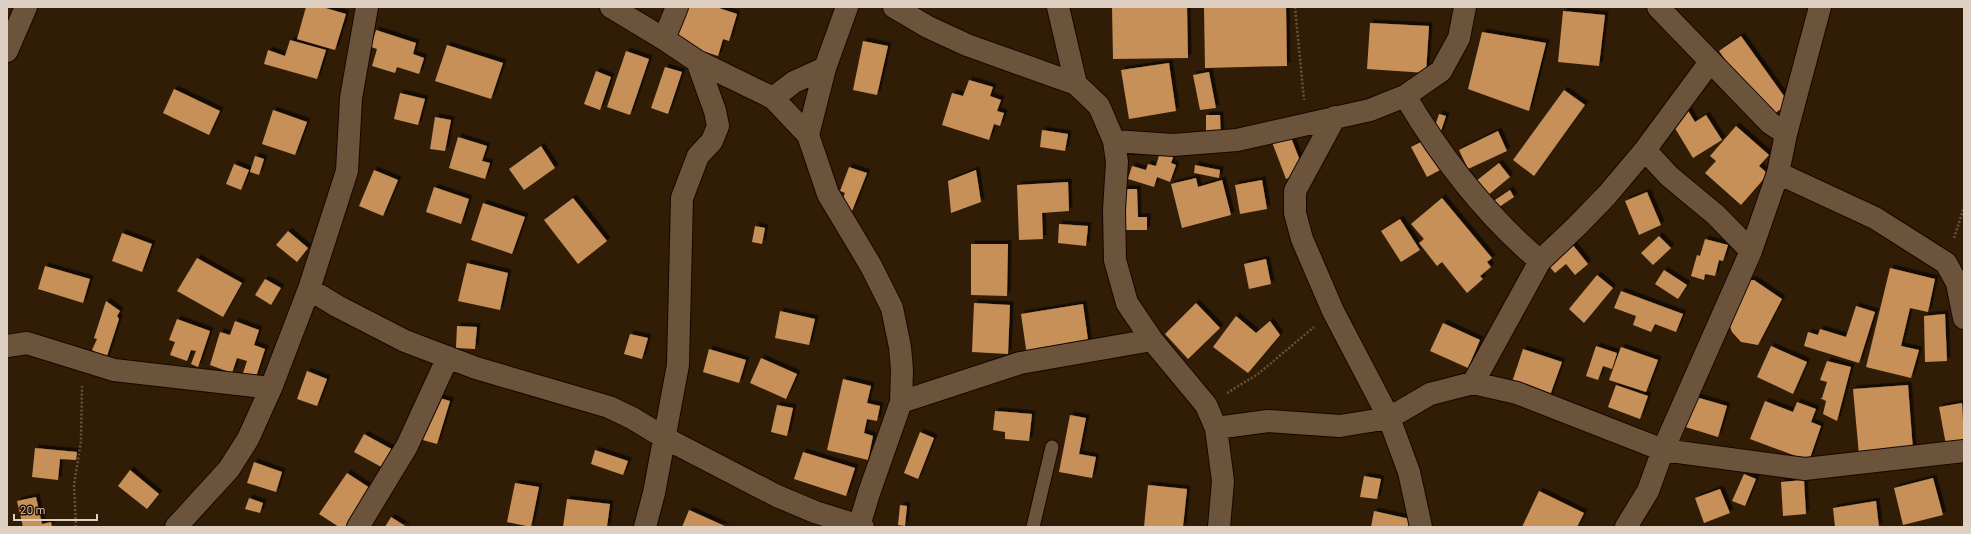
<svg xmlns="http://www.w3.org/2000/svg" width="1971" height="534" font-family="Barlow,sans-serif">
  <defs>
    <filter id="shadow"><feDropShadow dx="3.5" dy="-3.5" stdDeviation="0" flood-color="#0009"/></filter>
  </defs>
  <rect width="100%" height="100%" fill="#311d06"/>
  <path fill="#c69059" filter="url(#shadow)" d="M306 7H322L346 14 335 50 297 39Z
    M686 7H716L737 14 729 41 723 39 718 56 675 42Z
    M1112 7H1187L1188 58 1113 59Z
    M1204 7H1286L1287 66 1205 68Z
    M1563 11 1605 15 1599 66 1558 62Z
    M1370 23 1429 26 1426 73 1367 69Z
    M376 30 416 43 413 54 424 58 419 74 397 67 395 73 372 66 377 49 371 47Z
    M1482 32 1546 43 1529 111 1468 89Z
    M1741 36 1789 103 1767 119 1719 51Z
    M290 40 326 50 317 79 264 64 268 50 285 56Z
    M863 41 888 46 877 95 853 90Z
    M447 45 503 63 491 99 435 81Z
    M626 51 649 59 630 115 607 107Z
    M1169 63 1176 111 1129 119 1121 70Z
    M665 67 682 72 668 114 651 108Z
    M596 71 611 77 600 110 584 104Z
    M1209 72 1216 108 1200 110 1193 75Z
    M969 80 993 87 990 96 1001 100 997 111 1004 113 1000 126 994 124 989 140 942 125 952 93 963 96Z
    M174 89 220 111 209 135 163 113Z
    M1564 90 1585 105 1534 176 1513 160Z
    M400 93 425 99 418 125 394 119Z
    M1687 109 1695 122 1706 115 1722 140 1693 158 1670 120Z
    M273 110 307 122 295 155 262 144Z
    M1439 114 1446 116 1440 134 1433 132Z
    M1206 115H1220L1221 140H1206Z
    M435 117 451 120 445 151 430 149Z
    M1736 126 1769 155 1759 166 1768 174 1741 205 1705 173 1716 161 1710 156Z
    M1042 130 1068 134 1065 151 1040 147Z
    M1498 131 1507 151 1468 169 1459 150Z
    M1290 135 1304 171 1286 179 1272 142Z
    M458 137 487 146 482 161 490 163 485 179 449 168Z
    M1427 139 1442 169 1427 177 1411 147Z
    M541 146 555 168 524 190 509 169Z
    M1161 148 1175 152 1171 163 1176 165 1170 182 1157 177 1154 187 1128 179 1132 166 1146 170 1148 164 1156 166Z
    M255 156 264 159 259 175 250 172Z
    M1499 163 1510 177 1482 200 1471 185Z
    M234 164 249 170 241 190 226 184Z
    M1195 165 1220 170 1219 178 1194 173Z
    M849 167 867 173 852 211 840 206 845 193 840 191Z
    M374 170 398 180 383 216 359 206Z
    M976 170 981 202 951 213 948 181Z
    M1196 178 1198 187 1222 180 1231 215 1182 228 1171 184Z
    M1262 180 1267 209 1240 214 1235 185Z
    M1068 182 1069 211 1042 213 1043 239 1019 240 1017 185Z
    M434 187 469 199 461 224 426 212Z
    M1120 189H1137L1138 217H1147V230H1120Z
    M1510 190 1514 197 1493 211 1489 204Z
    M1647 192 1661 225 1639 235 1625 201Z
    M573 198 607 241 578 264 544 220Z
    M1442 198 1492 258 1487 262 1491 267 1480 276 1483 279 1467 293 1442 262 1437 266 1419 243 1424 239 1411 224Z
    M483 203 525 217 512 254 471 240Z
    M1400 219 1420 250 1401 262 1381 231Z
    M1059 224 1088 226 1086 246 1058 243Z
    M755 226 765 228 762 244 752 242Z
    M288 231 308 248 297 262 276 245Z
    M122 233 152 244 142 272 112 261Z
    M1659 236 1671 248 1653 265 1641 253Z
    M1568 239 1588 264 1575 275 1566 264 1555 273 1544 260Z
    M1705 239 1728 245 1723 261 1719 260 1715 276 1705 274 1704 280 1691 276 1697 255 1700 256Z
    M971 244H1008L1007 296 971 295Z
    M197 258 242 283 223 317 177 291Z
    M1266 259 1271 284 1249 289 1244 264Z
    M467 263 508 273 500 310 458 301Z
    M45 266 90 279 83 303 38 289Z
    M1890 268 1935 279 1928 312 1910 308 1901 346 1919 350 1911 378 1866 367Z
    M1664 270 1687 285 1678 299 1655 284Z
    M1597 275 1613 288 1584 323 1569 309Z
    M265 279 281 288 271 305 255 295Z
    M1754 280 1782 299 1758 345 1741 342 1732 332 1727 319 1742 281Z
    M1621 291 1683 314 1676 332 1655 324 1651 332 1633 325 1636 316 1614 308Z
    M106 301 120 311 117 316 119 319 106 359 92 350 97 339 94 338Z
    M974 303 1010 305 1008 354 972 352Z
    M1196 303 1220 328 1188 359 1165 334Z
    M1083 304 1089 347 1027 356 1021 314Z
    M1856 306 1875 312 1859 363 1804 346 1808 332 1818 335 1820 329 1846 337Z
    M780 311 815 319 809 345 775 338Z
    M1945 314 1947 361 1925 362 1924 316Z
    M1236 316 1256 333 1270 321 1280 335 1248 373 1213 347Z
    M177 319 210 331 198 367 191 364 196 351 191 350 187 361 170 355 175 342 169 340Z
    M235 321 259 330 254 345 265 349 255 380 242 376 247 361 237 358 232 373 210 365 220 332 230 335Z
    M1443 323 1480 340 1468 368 1430 351Z
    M457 326 477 327 475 349 456 348Z
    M630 334 648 338 642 359 624 354Z
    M1596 346 1617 353 1612 369 1603 366 1598 380 1586 376Z
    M1771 346 1807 362 1793 394 1757 377Z
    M1621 347 1658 360 1646 392 1609 380Z
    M709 349 746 360 739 383 703 372Z
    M1523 349 1562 362 1549 398 1511 385Z
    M761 358 797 374 786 399 750 383Z
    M1827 361 1851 367 1837 421 1823 414 1826 401 1820 398H1822L1827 382 1820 380Z
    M307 371 327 379 317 406 297 399Z
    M843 379 871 386 867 403 880 406 877 421 867 419 864 433 873 436 868 460 827 450Z
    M1616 385 1648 396 1640 419 1608 407Z
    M1908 385 1913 450 1859 455 1853 389Z
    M1689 395 1727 406 1718 437 1679 425Z
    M436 397 450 401 437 444 419 439Z
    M1765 401 1793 412 1797 402 1816 409 1811 422 1821 426 1809 461 1750 439Z
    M1962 403 1964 442 1946 445 1939 407Z
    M777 405 793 408 787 436 771 432Z
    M995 411 1032 414 1029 441 1005 439V432L993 430Z
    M1070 415 1086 418 1079 454 1096 457 1092 478 1059 472Z
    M920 432 934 438 918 479 904 473Z
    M364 434 395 451 385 469 354 452Z
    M35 448 77 452 76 460 60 459 58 480 32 477Z
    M595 450 628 461 623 475 591 464Z
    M803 452 855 468 846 496 794 479Z
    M254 462 282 472 276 492 247 483Z
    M130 470 159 494 147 509 118 486Z
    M347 473 373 490 348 527H339L319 514Z
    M1744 474 1756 479 1745 506 1732 501Z
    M1364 476 1381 479 1377 499 1360 497Z
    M1933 478 1943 515 1903 525 1894 488Z
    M1804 480 1806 514 1783 516 1781 482Z
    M515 483 539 487 531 527 507 522Z
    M1148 485 1187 489 1183 527H1144Z
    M1720 489 1730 513 1704 523 1695 498Z
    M1539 491 1584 513 1577 527H1522Z
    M36 497 42 524 51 522 52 527H23L17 501Z
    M249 498 263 503 260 513 245 509Z
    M567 499 610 504 607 527H563Z
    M1876 501 1879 527H1835L1833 508Z
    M900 505 907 506 905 526 898 525Z
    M689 510 727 527H682Z
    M1374 511 1410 519 1408 527H1371Z
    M391 517 407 527H385Z"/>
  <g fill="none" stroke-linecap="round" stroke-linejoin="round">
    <g stroke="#180600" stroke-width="15">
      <path id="service" d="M1033 527 1052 447"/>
    </g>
    <g stroke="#180600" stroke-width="24">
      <path id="minor" d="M611 7 664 39 697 61 773 98 808 135 828 194 871 266 892 308 900 347 902 370 901 402 869 493 859 526
        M894 7 928 27 967 45 1076 84 1099 106 1114 141 1117 162 1114 210 1115 260 1127 303 1152 340 1206 405 1216 428 1223 481 1219 527
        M1058 7 1076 84
        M1658 7 1770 123 1786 134
        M664 39 677 7
        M7 51 26 7
        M1405 96C1442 158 1484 214 1540 261
        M773 98 794 82 825 68
        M1335 117 1295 191V213L1302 239 1333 311 1389 418 1409 472 1421 527
        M808 135 825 68 847 7
        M1114 141 1173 145 1237 140 1370 110 1405 96 1441 71 1459 38 1465 7
        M1645 150 1669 176 1716 215 1751 251
        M1778 173 1875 218 1946 263 1957 283 1964 318
        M309 289 337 306 405 341 476 368 609 407 632 418 665 438 777 496 815 512 863 527
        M7 346 27 343 114 370 271 388
        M1473 383 1540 261 1577 226 1607 195 1645 150 1710 62
        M901 402 1020 363 1152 340
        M1216 428 1268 421 1340 426 1389 418 1430 394 1473 383 1517 393 1663 450 1805 469 1964 451
        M176 527 229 469 248 439 271 388 309 289 347 171 351 98 367 7
        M358 527 407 446 448 357
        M645 527 654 493 678 365 682 198 698 156 712 141 718 126 715 111 697 61
        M1626 527 1648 491 1663 450 1751 251 1778 173 1786 134 1820 7"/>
    </g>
    <path stroke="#65533f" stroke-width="2.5" stroke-dasharray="2 2" stroke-linecap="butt" d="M1295 7 1304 100
      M1954 238 1964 207
      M1227 393 1258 374 1314 327
      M76 527 74 485 81 441 82 386"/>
    <use href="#service" stroke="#6b533c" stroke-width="13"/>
    <use href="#minor" stroke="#6b533c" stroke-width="22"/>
  </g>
  <rect width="1971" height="534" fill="none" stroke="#ded0c3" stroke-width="16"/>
  <path d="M14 514v6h83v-6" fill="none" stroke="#ded0c3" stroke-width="2"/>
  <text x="20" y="514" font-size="12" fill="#ded0c3" stroke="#271300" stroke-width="3" paint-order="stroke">20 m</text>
</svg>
